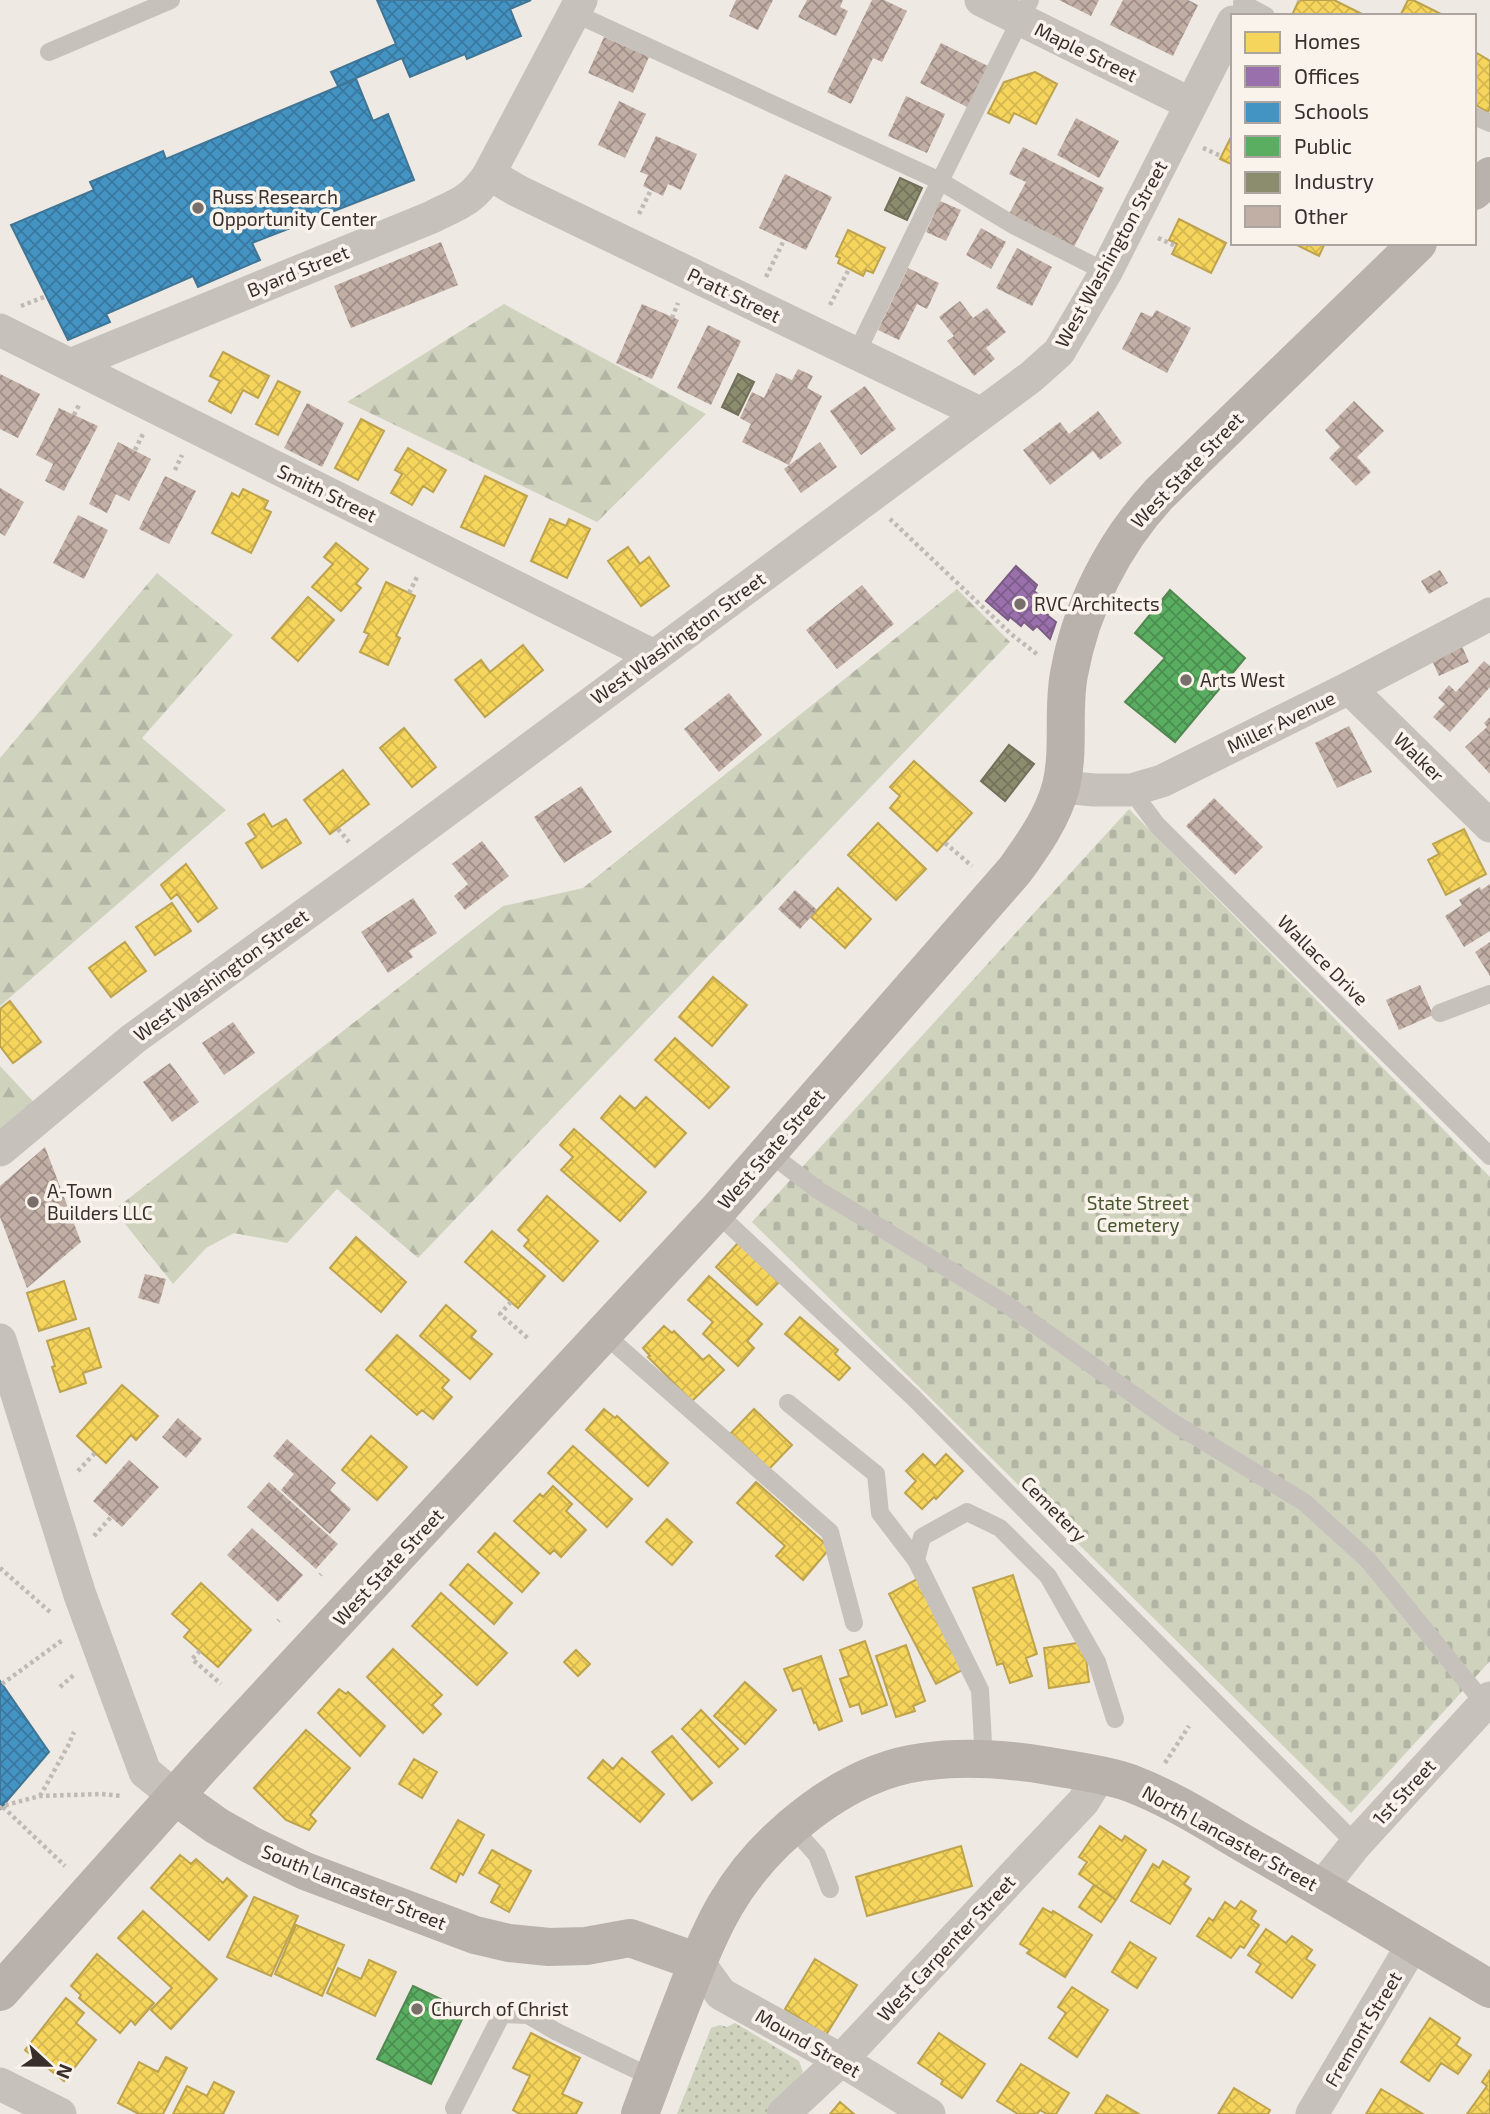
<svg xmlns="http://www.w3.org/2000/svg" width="1490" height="2114" font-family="'Exo 2',sans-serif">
  <defs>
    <pattern id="forest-firs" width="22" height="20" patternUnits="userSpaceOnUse" patternTransform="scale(1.75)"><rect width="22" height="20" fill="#cfd3be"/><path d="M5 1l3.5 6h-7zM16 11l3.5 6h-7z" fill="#b2b5a3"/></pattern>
    <pattern id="cemetery-stones" width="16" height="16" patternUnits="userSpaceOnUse" patternTransform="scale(1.75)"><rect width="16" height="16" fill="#cfd3be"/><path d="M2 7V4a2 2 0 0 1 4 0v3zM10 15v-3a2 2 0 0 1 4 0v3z" fill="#b2b5a3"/></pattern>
    <pattern id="park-dots" width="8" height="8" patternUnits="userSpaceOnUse" patternTransform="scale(1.75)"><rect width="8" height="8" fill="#cfd3be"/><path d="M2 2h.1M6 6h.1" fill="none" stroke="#b2b5a3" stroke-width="1.8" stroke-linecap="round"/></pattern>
    <pattern id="homes-cross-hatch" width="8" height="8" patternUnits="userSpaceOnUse" patternTransform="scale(1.75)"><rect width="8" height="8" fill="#f6d55c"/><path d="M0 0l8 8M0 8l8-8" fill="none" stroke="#d4b750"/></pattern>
    <pattern id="offices-cross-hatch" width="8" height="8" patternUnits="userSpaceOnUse" patternTransform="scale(1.75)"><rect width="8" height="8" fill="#9970ab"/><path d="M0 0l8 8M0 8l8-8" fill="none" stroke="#7e5c8b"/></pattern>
    <pattern id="schools-cross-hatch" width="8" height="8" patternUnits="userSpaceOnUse" patternTransform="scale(1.75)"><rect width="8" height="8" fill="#4393c3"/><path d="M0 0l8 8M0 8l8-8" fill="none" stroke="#39789f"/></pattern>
    <pattern id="public-cross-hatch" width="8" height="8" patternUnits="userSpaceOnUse" patternTransform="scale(1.75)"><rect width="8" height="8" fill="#5aae61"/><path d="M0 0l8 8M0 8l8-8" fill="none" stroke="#4b8e50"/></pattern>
    <pattern id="industry-cross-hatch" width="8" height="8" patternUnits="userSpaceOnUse" patternTransform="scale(1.75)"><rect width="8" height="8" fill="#8c8c6e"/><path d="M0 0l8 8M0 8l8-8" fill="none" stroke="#73735b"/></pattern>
    <pattern id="building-cross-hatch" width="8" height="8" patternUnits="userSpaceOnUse" patternTransform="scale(1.75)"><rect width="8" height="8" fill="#c1aea5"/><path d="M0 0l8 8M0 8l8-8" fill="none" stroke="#9e8e87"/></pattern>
  </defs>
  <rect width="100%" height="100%" fill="#eee9e3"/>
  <path fill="url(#forest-firs)" d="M504 304 706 414 597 522 347 402Z
    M157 573 233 635 142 738 226 810 0 1006V758Z
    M957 589 1010 642 418 1258 337 1189 287 1243 234 1233 206 1248 173 1284 114 1210 503 906 583 888Z
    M0 1066 44 1113 0 1150Z"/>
  <path fill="url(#cemetery-stones)" d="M1129 809 1490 1177V1661L1351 1813 752 1222Z"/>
  <path fill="url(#park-dots)" d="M735 2023 799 2061 803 2072 778 2104 766 2114H677L711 2028 720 2025 727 2027Z"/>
  <path fill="url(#homes-cross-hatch)" stroke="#bda34d" stroke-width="2" d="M1334 0 1366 16 1292 15 1299 0Z
    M1408 0H1413L1445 16H1400Z
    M1477 53 1490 61V108L1488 112 1474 104V57Z
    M1035 72 1057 84 1036 124 1014 113 1009 123 988 113 1004 82Z
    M1233 133V165L1220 159Z
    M1179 219 1226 243 1211 273 1172 254 1177 244 1169 240Z
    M848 230 885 248 873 273 866 270 863 276 838 263 840 258 836 256Z
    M1293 243H1325L1319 256Z
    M223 352 269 376 258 398 243 390 231 413 209 401 220 381 210 376Z
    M278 381 300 392 278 435 256 424Z
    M361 419 384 431 358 480 335 468Z
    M408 448 446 470 433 492 423 486 412 505 391 493 402 474 395 470Z
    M485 476 527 496 504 546 461 527Z
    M243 489 268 501 264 509 271 512 251 553 212 533 232 493 239 497Z
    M550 519 566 526 569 519 590 529 567 578 531 561Z
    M336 543 368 569 356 584 361 588 341 611 312 587 333 564 324 557Z
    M628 547 640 564 649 557 669 586 641 606 608 561Z
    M386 582 415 596 396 636 400 638 388 665 360 652 369 634 364 632Z
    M308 597 334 620 298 661 272 638Z
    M523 645 543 670 485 717 455 680 481 660 490 672Z
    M404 728 436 767 412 787 380 748Z
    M914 761 972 813 937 851 890 808 900 796 890 787Z
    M343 770 369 804 330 834 304 800Z
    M264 814 272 827 286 819 301 843 262 868 246 843 256 837 248 824Z
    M878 823 926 869 896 900 848 855Z
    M1464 829 1486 874 1446 895 1428 860 1439 854 1433 844Z
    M186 864 217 908 198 922 177 894 171 899 161 885Z
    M838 888 871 919 845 948 811 917Z
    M172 903 191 931 155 955 136 927Z
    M125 942 146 971 111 997 89 968Z
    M713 977 747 1005 712 1046 679 1017Z
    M10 1001 41 1042 13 1063 0 1046V1009Z
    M675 1038 729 1087 709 1108 655 1060Z
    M620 1096 635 1109 646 1097 686 1133 655 1167 601 1118Z
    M574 1129 646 1192 620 1221 561 1170 573 1157 560 1145Z
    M547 1196 598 1241 563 1281 524 1246 529 1240 518 1230Z
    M492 1231 545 1276 518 1308 465 1262Z
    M356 1237 406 1282 381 1312 330 1268Z
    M738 1243 779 1282 757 1305 716 1267Z
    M709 1276 762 1324 747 1341 754 1348 738 1366 703 1334 713 1322 688 1300Z
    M64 1281 76 1319 39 1331 27 1293Z
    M446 1305 476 1331 471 1337 492 1354 470 1379 420 1336Z
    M800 1317 838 1350 835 1354 850 1368 839 1380 785 1334Z
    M664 1326 672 1333 674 1331 703 1360 709 1355 724 1370 692 1401 648 1357 650 1356 643 1348Z
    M89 1328 101 1367 83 1373 86 1383 60 1392 52 1367 55 1366 47 1341Z
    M397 1335 449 1380 442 1388 452 1397 433 1419 422 1410 417 1415 366 1370Z
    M122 1385 158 1416 136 1440 131 1435 106 1463 77 1436Z
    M604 1409 615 1418 617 1416 668 1463 648 1486 586 1430Z
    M754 1409 792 1445 768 1470 730 1434Z
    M371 1436 407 1467 377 1500 342 1470Z
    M573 1446 632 1499 607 1527 548 1473Z
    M923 1454 935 1466 946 1454 963 1471 936 1499 934 1497 922 1509 905 1493 916 1481 906 1471Z
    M756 1482 830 1548 803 1580 776 1556 785 1546 737 1503Z
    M553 1486 572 1504 566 1511 586 1530 561 1557 554 1550 550 1554 514 1521 540 1494 543 1497Z
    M667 1519 692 1542 672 1565 646 1542Z
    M495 1533 539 1573 522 1592 478 1552Z
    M468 1564 512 1603 494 1624 450 1585Z
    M1013 1575 1037 1654 1026 1658 1032 1676 1010 1683 1003 1663 997 1665 973 1588Z
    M919 1578 966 1668 936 1684 889 1594Z
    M201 1583 251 1630 218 1667 184 1637 190 1630 172 1614Z
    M441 1593 507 1653 477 1685 412 1626Z
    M865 1641 887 1705 862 1714 859 1704 850 1707 840 1679 849 1676 840 1650Z
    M1084 1642 1089 1682 1049 1688 1044 1648Z
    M906 1645 925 1701 913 1706 915 1711 896 1717 876 1656Z
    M393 1649 442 1695 432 1705 441 1714 423 1733 367 1677Z
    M576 1650 590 1664 578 1676 564 1662Z
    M821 1656 842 1721 819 1730 816 1722 814 1723 801 1688 793 1691 784 1669Z
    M745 1682 776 1710 745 1744 714 1716Z
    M339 1689 346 1694 348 1692 385 1726 360 1756 318 1713Z
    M701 1710 738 1749 719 1767 682 1729Z
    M306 1730 350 1768 310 1815 316 1821 309 1830 286 1820 254 1788Z
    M672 1736 712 1783 692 1800 652 1752Z
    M622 1758 664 1794 640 1822 588 1778 603 1760 613 1769Z
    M414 1759 437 1772 422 1798 399 1784Z
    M458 1820 484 1835 463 1875 460 1873 456 1882 431 1868Z
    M1100 1826 1122 1841 1125 1836 1146 1850 1116 1900 1079 1874 1087 1862 1079 1857Z
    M961 1846 972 1886 867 1916 856 1877Z
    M492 1850 531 1871 509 1912 491 1902 500 1885 479 1873Z
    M180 1855 191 1864 196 1859 223 1883 227 1878 247 1896 209 1940 151 1888Z
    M1163 1861 1189 1877 1184 1884 1191 1889 1170 1924 1131 1901 1153 1864 1159 1868Z
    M1094 1885 1116 1900 1101 1922 1079 1907Z
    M254 1897 298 1916 271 1976 227 1957Z
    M1241 1901 1256 1911 1251 1919 1259 1925 1244 1948 1240 1946 1231 1958 1197 1936 1209 1918 1213 1921 1225 1902 1235 1909Z
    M1043 1908 1052 1913 1053 1911 1092 1935 1065 1977 1027 1953 1030 1950 1020 1944Z
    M143 1911 217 1979 171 2029 151 2010 172 1988 118 1938Z
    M296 1925 344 1945 322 1996 275 1974Z
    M1266 1929 1286 1943 1292 1936 1312 1950 1306 1959 1315 1965 1292 1998 1256 1972 1261 1964 1248 1955Z
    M1130 1942 1156 1958 1137 1988 1112 1972Z
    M97 1954 154 2003 135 2025 131 2020 120 2033 79 1998 81 1995 71 1986Z
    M815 1959 857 1985 826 2035 785 2009Z
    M369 1960 396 1972 375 2016 327 1993 338 1968 361 1979Z
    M1072 1987 1108 2010 1077 2057 1049 2038 1066 2013 1058 2007Z
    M66 1998 84 2013 76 2023 96 2040 64 2081 25 2050Z
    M1430 2018 1460 2038 1456 2045 1471 2055 1458 2074 1441 2063 1429 2081 1401 2062Z
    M531 2033 580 2058 562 2094 582 2103 576 2114H520L513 2110 530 2076 513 2068Z
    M939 2033 985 2064 962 2098 941 2084 943 2080 918 2063Z
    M166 2057 187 2068 163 2114H139L118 2103 139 2062 158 2072Z
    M1021 2064 1069 2093 1056 2114H1047L1040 2110 1037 2114H1018L997 2101Z
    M1490 2070V2114H1467L1487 2086 1482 2082Z
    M214 2082 234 2092 223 2114H173L187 2086 207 2096Z
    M1234 2088 1270 2110 1268 2114H1218Z
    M1381 2089 1423 2114H1366Z
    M1107 2095 1139 2114H1095Z
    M840 2102 854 2114H830Z"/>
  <path fill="url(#offices-cross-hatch)" stroke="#7c5c84" stroke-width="2" d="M1016 566 1037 585 1034 591 1054 608 1047 615 1056 622 1050 639 1037 626 1033 630 1024 622 1021 626 1010 617 1008 620 986 601Z"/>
  <path fill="url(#schools-cross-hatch)" stroke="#407595" stroke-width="2" d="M377 0H531L510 9 521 36 467 59 465 54 410 77 402 58 338 86 331 72 396 44Z
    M356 79 373 121 388 114 414 180 252 243 260 260 198 287 193 276 106 314 110 322 68 340 11 225 94 190 90 182 163 151 166 159Z
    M0 1681 49 1752 0 1809Z"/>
  <path fill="url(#public-cross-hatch)" stroke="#508850" stroke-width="2" d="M1170 590 1245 658 1175 742 1125 702 1165 658 1135 633Z
    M413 1986 466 2011 431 2084 377 2059Z"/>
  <path fill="url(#industry-cross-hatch)" stroke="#73705a" stroke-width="2" d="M900 178 922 188 907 220 885 210Z
    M738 374 754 382 738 415 722 407Z
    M1009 745 1034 764 1005 801 981 781Z"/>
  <path fill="url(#building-cross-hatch)" d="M736 0H773L758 30 729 16Z
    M807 0H843L840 7 848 11 836 36 798 17Z
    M872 0H884L907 11 882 62 873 58 851 104 827 92Z
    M1059 0H1099L1091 16Z
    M1123 0H1188L1198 5 1173 56 1110 25Z
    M604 37 649 57 633 93 588 73Z
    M941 43 990 67 969 108 920 83Z
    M906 96 945 114 927 153 888 136Z
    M619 101 646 114 625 158 598 145Z
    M1076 118 1119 141 1099 178 1057 155Z
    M656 136 697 154 681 190 668 184 663 196 643 186 648 175 640 172Z
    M1023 147 1104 188 1074 247 1009 214 1026 182 1009 174Z
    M785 174 832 197 806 250 759 228Z
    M940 201 961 210 946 241 926 232Z
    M981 228 1006 242 991 269 966 255Z
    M441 242 458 285 351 328 334 286Z
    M1017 248 1052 267 1032 306 996 288Z
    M908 268 939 283 927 309 917 304 899 340 878 330Z
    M960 301 973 318 987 308 1006 332 986 348 995 359 974 376 947 341 954 336 939 317Z
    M642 304 679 320 652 379 616 363Z
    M1156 310 1191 328 1167 373 1122 349 1141 312 1152 317Z
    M708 325 741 341 711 405 677 388Z
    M798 369 813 376 807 388 822 396 789 465 742 442 751 424 740 418 752 392 764 398 776 373 792 380Z
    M0 374 40 394 18 438 0 429Z
    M865 386 896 429 861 455 830 411Z
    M1354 401 1384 431 1357 457 1371 472 1356 486 1329 458 1340 447 1325 430Z
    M307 403 344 423 322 467 284 448Z
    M59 408 98 426 64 491 45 481 53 464 36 455Z
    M1098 411 1122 443 1100 460 1093 451 1050 485 1023 450 1060 422 1069 434Z
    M118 442 151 459 129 501 116 494 107 513 89 504Z
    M820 442 837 467 801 493 784 469Z
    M165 476 196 491 169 544 139 529Z
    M0 488 24 502 5 536 0 533Z
    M78 515 108 530 84 579 53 563Z
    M1440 570 1448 583 1429 594 1421 581Z
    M862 585 894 624 837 669 806 630Z
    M1461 644 1469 662 1439 676 1431 658Z
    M1484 661 1490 666V687L1450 732 1433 717 1445 704 1438 698 1449 685 1456 692Z
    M729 693 762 735 719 772 684 729Z
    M1490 717V774L1465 747 1487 727 1484 723Z
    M1349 726 1372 772 1337 788 1315 743Z
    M581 786 612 832 564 863 534 817Z
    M1214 798 1263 847 1235 875 1186 826Z
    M482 841 509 876 465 910 454 896 468 884 452 864Z
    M1490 884V931L1464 947 1445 916 1462 905 1459 900 1480 887 1481 890Z
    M795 890 817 910 800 929 778 909Z
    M413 898 437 933 409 951 413 957 388 973 361 932Z
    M1490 942V976L1475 952Z
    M1420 985 1433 1015 1399 1030 1386 1000Z
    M233 1022 255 1053 224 1075 202 1043Z
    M170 1063 199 1102 172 1122 143 1082Z
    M45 1147 81 1242 27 1288 0 1217V1186Z
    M145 1274 166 1279 159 1304 138 1298Z
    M178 1418 202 1439 186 1458 162 1437Z
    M287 1439 336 1483 330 1490 351 1509 330 1534 281 1490 294 1474 273 1456Z
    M129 1460 159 1487 122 1527 93 1501Z
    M269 1482 338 1544 316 1569 247 1507Z
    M252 1528 303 1575 278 1602 227 1555Z"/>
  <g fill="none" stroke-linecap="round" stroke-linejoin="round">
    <path stroke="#c0b9b4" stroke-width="4.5" stroke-dasharray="3.5 3.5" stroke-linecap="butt" d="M1298 0 1299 1
      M1203 148 1221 156
      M639 214 651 190
      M1158 238 1176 246
      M766 277 784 240
      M830 305 849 269
      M21 306 47 296
      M672 318 678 303
      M74 415 80 403
      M135 450 143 434
      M175 470 182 455
      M890 519 1011 634 1038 655
      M409 593 418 575
      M338 829 349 842
      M945 843 972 866
      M511 1302 500 1314 530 1340
      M78 1471 95 1453
      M94 1536 111 1517
      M0 1568 50 1612
      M320 1575 321 1574
      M278 1621 279 1620
      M200 1651 192 1659 221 1684
      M2 1684 64 1639
      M60 1687 75 1674
      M1165 1763 1189 1726
      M40 1796 68 1746 74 1732
      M3 1807 65 1866
      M0 1809 2 1806 40 1796 101 1794 122 1796"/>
    <path stroke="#c7c1bc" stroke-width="18" d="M1242 3 1266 16
      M574 13 940 181 1015 226 1106 272
      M49 52 171 0
      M1474 116 1490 123
      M856 354 940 181 1030 0
      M1131 790 1157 825 1490 1156
      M1440 1013 1490 994
      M768 1152 818 1190 1006 1304 1172 1422 1304 1502 1368 1560 1485 1704
      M716 1212 914 1398 1356 1844
      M604 1334 830 1532 854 1623
      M788 1403 876 1474 880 1513 916 1560
      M984 1760 980 1690 916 1560 922 1537 967 1512 1000 1528 1048 1576 1097 1662 1115 1719
      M791 1826 817 1855 830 1889
      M454 2108 502 2014 528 2015 557 2032 653 2078"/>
    <path stroke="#c7c1bc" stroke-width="33" d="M981 0 1191 104
      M489 174 518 191 980 413
      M0 330 654 656
      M70 365 432 217C458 204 473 200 489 174L581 0
      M1349 688 1490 826
      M1061 787 1094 790H1131L1162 781 1349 688 1490 614
      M0 1150 133 1039 369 868 1031 377 1059 352 1106 272 1233 22
      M0 1340 80 1595 145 1772 175 1796
      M1321 1888 1356 1844 1490 1698
      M698 1962 721 1994 841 2060 929 2114
      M0 2084 60 2114
      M783 2114 841 2060 1030 1858 1083 1802 1100 1775
      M1312 2114 1413 1944"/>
    <path stroke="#b8b1ac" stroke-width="38" d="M1474 191 1490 176
      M175 1796 217 1826 251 1845 305 1871 475 1935 509 1943 549 1947 586 1946 630 1938 698 1962
      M0 1992 203 1765 716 1212 1015 870C1033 845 1053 817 1061 786 1070 749 1062 711 1069 674 1081 607 1113 544 1159 494L1418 243
      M640 2114C655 2073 671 2031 687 1990 698 1961 710 1931 726 1904 764 1839 845 1772 922 1762 963 1756 1007 1759 1049 1766 1076 1771 1104 1774 1130 1783 1175 1800 1215 1827 1257 1851 1335 1896 1412 1943 1490 1989"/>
  </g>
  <g fill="#786f6b" stroke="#faf3eb" stroke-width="2.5">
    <circle cx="198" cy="208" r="7"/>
    <circle cx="1020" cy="604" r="7"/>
    <circle cx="1186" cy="680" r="7"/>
    <circle cx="33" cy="1202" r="7"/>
    <circle cx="417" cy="2009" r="7"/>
  </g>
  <g text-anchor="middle" stroke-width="7" stroke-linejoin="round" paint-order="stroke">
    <g font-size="19" fill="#382e2a" stroke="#faf3eb">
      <text transform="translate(1086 52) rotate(26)" y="7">Maple Street</text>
      <text transform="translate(1111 254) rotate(-61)" y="7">West Washington Street</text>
      <text transform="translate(298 271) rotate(-22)" y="7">Byard Street</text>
      <text transform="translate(734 295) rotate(26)" y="7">Pratt Street</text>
      <text transform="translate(1187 470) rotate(-46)" y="7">West State Street</text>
      <text transform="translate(327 493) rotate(26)" y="7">Smith Street</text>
      <text transform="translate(678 638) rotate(-36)" y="7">West Washington Street</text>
      <text transform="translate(1281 722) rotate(-26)" y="7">Miller Avenue</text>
      <text transform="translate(1419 757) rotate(44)" y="7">Walker</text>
      <text transform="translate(1323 960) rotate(45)" y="7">Wallace Drive</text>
      <text transform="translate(221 975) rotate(-36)" y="7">West Washington Street</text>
      <text transform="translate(771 1149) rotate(-49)" y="7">West State Street</text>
      <text transform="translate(1054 1509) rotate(45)" y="7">Cemetery</text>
      <text transform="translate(388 1567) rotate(-47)" y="7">West State Street</text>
      <text transform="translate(1404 1792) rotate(-47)" y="7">1st Street</text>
      <text transform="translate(1230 1838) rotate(29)" y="7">North Lancaster Street</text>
      <text transform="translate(354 1887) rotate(22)" y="7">South Lancaster Street</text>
      <text transform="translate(946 1948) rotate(-47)" y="7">West Carpenter Street</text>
      <text transform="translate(1363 2029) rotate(-59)" y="7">Fremont Street</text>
      <text transform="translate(808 2043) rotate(30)" y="7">Mound Street</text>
    </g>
    <g font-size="19" fill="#382e2a" stroke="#faf3eb" text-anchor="start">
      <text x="212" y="204">Russ Research<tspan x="212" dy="22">Opportunity Center</tspan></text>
      <text x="1034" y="611">RVC Architects</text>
      <text x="1200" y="687">Arts West</text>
      <text x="47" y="1198">A-Town<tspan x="47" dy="22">Builders LLC</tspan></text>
      <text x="431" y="2016">Church of Christ</text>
    </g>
    <g font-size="19" fill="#47562e" stroke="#faf3eb">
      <text x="1138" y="1210">State Street<tspan x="1138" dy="22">Cemetery</tspan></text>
    </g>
  </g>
  <rect x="1231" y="14" width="245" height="231" fill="#faf3eb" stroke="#aca49e" stroke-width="2"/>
  <rect x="1245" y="32" width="35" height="21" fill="#f6d55c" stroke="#aca49e" stroke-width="2"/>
  <text x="1294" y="49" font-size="21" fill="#382e2a">Homes</text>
  <rect x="1245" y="66" width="35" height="21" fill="#9970ab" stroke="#aca49e" stroke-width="2"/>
  <text x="1294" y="84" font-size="21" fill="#382e2a">Offices</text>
  <rect x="1245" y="102" width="35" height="21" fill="#4393c3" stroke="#aca49e" stroke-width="2"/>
  <text x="1294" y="119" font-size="21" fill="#382e2a">Schools</text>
  <rect x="1245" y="136" width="35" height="21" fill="#5aae61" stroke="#aca49e" stroke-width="2"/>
  <text x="1294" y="154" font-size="21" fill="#382e2a">Public</text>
  <rect x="1245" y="172" width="35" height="21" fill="#8c8c6e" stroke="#aca49e" stroke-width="2"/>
  <text x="1294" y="189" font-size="21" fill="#382e2a">Industry</text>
  <rect x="1245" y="206" width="35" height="21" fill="#c1aea5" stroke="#aca49e" stroke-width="2"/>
  <text x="1294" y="224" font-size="21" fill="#382e2a">Other</text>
  <g transform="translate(49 2065) rotate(112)" stroke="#faf3eb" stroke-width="5" paint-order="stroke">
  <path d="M0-5L12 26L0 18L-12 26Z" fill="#382e2a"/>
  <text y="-10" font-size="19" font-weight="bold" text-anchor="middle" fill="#382e2a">N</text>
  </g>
</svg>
